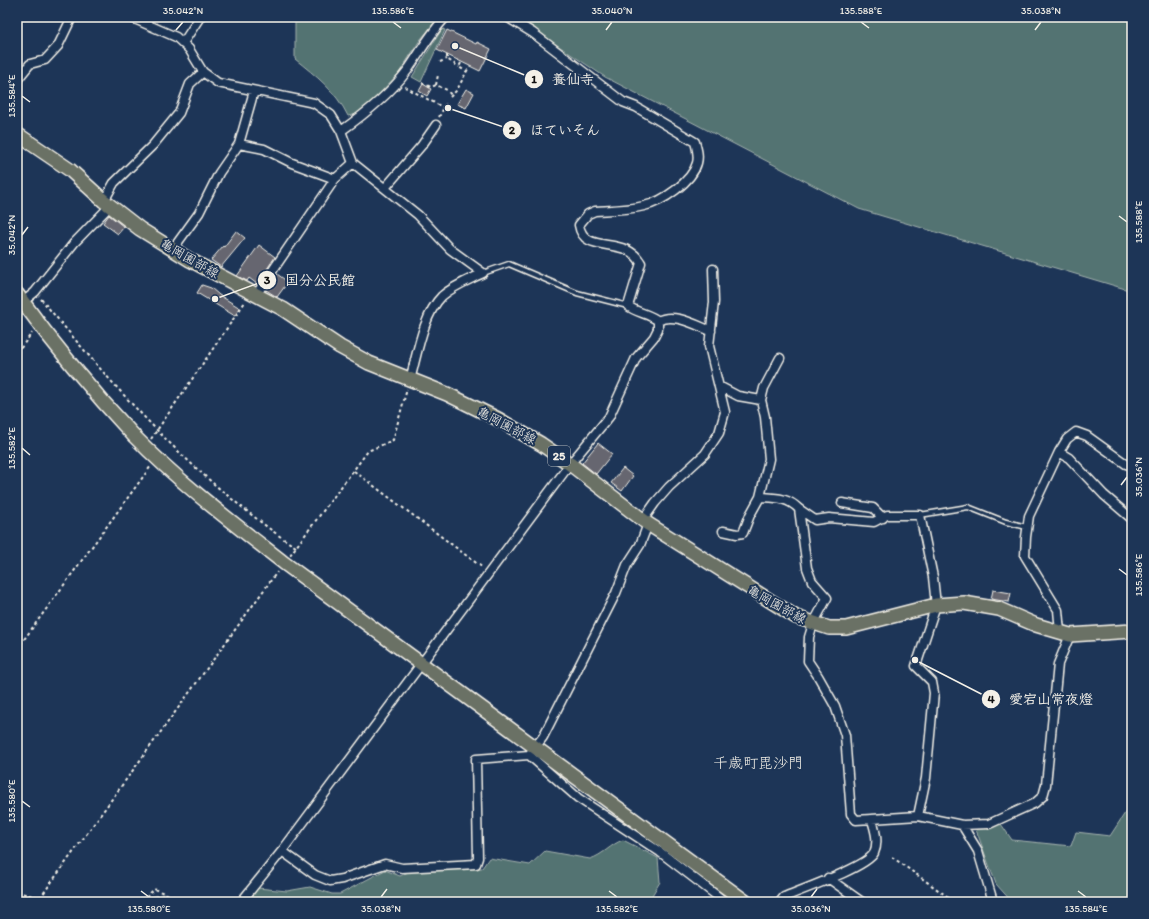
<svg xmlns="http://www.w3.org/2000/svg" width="1149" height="919" font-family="Itim,'Klee One',sans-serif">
  <rect width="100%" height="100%" fill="#1d3557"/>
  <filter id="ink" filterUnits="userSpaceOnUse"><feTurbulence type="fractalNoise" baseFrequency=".025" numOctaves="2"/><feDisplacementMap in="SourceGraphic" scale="8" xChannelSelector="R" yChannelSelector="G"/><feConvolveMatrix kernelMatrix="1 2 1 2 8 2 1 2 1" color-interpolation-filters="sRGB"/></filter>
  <g filter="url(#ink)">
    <path fill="#537372" stroke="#a4b2ad" d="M299 17H440L420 40 399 73 361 113 348 116C336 91 316 76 295 59V22Z
      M515 17H1132V291L859 209 605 77Z
      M442 29 445 30 421 82 412 77Z
      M1127 810 1132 811V902H1012L996 884 975 827 1001 824 1012 840 1071 846 1076 832 1110 836Z
      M623 840 658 858 660 882 648 902H249L258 888 287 891 310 887 332 894H340L385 870 400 876 408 872 482 868 489 858 530 865 545 851 590 859C603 855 611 844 623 840Z
      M165 894 188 902H126Z"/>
    <path fill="#666670" stroke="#f4f1e8" d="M447 30 476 44 477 42 491 49 480 71 437 50Z
      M423 84 431 89 427 96 419 91Z
      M466 89 474 93 466 108 457 104Z
      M109 215 124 227 118 234 103 223Z
      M236 231 245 238 221 267 211 260 223 246 224 247Z
      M259 245 275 257 257 284 249 278 247 281 237 276Z
      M277 274 288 282 277 297 266 290Z
      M202 285 211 288 219 295 240 308 235 316 197 293Z
      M598 443 612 454 596 474 582 463Z
      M623 468 633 476 622 491 611 483Z
      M993 590 1011 593 1009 602 991 599Z"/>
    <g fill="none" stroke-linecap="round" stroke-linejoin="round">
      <g stroke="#f4f1e8" stroke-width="7">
        <path id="lane" d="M483 273 509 264 577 293 628 306
          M920 515 968 507 1006 522 1027 527"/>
      </g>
      <g stroke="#f4f1e8" stroke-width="11">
        <path id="street" d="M130 17 176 37 189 49 203 72 218 83 314 103 331 115 341 131 353 163 418 215 450 249 483 273C469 280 453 286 442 296 423 315 417 355 410 380
          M183 43 200 17
          M17 80 30 64 45 60 58 46 72 17
          M341 131C365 114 389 95 407 71 420 53 430 33 446 17
          M239 144 264 149 292 163 335 179
          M385 188 422 145 436 125
          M104 201 114 183 153 145 179 113 190 84 203 72
          M173 249 199 213 219 173 239 144 254 91
          M256 295 335 179 353 163
          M23 302 35 292 74 243 110 206
          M658 321C673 312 696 325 711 331
          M719 386 738 396 761 400
          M1059 452 1069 458 1104 495 1132 519
          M760 497C775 498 787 497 799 509L807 568 812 581 827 598 813 624 809 637 808 661 818 676 835 706 845 735 851 814 856 820 918 816 962 825 989 824 1035 803 1043 796 1046 785 1058 664 1070 635
          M842 503 873 508 883 518
          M799 509 815 520 829 518 874 522 887 515H920L933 577 936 605 916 666 932 682 934 693 926 778 918 816
          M643 520 655 503 669 487 705 454 719 433 725 412 709 346 714 302 713 269
          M648 524 640 545 627 565 616 593 543 737 529 755 578 798 660 852 725 902
          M723 531 737 534 743 533 750 515 760 497 769 459 765 417 761 400 764 388 780 358
          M1060 632 1058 610 1025 556 1026 537 1029 516 1059 452 1067 439 1076 432 1087 436 1126 464 1132 466
          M962 825 978 851 992 898 989 902
          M282 851 315 875 330 881 342 879 385 864 402 868 476 864 478 858 476 759 529 755
          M828 878 862 902
          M241 902 282 851 570 464 609 417 636 358 654 337 658 329V321C650 314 637 313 628 306L641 263C625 234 584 256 579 225L588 214 595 211C611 210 628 210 644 206 662 202 692 182 697 163 699 156 697 149 695 142L636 107 623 102 533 33 507 17
          M780 902 784 897C801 890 867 867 874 853 879 842 875 830 872 820"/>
      </g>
      <g stroke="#f4f1e8" stroke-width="16">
        <path id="primary" d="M17 134 70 170 104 201 140 229 190 260 283 309 340 347 369 363 447 394 498 419 541 444 570 464 648 524 796 617 829 628H846L936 605 964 603 999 609 1036 625 1070 635 1132 631
          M17 294C53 344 93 392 135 437 180 483 233 523 284 563L746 902"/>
      </g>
      <path stroke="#f4f1e8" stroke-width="2" stroke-dasharray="3 3" stroke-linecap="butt" d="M447 55V59L459 67
        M440 62 447 59
        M461 63 459 67 467 72
        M422 83 431 87 436 85 447 90 451 95
        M436 85 438 75
        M405 87 444 108
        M450 97 457 90 469 67
        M439 117 447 102
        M41 299C102 372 163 444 238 504 257 519 275 534 296 547
        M17 353 32 333
        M151 439 245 302
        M354 471 483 568
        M290 555 368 451 393 440 407 389
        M17 649 151 466
        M892 857 955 902
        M17 892 40 898 72 902
        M40 898 277 572
        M142 902 154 889 184 901 233 900"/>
      <use href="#lane" stroke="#1d3557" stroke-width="4"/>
      <use href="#street" stroke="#1d3557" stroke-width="8"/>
      <use href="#primary" stroke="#6b7165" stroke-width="13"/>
    </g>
  </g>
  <path fill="none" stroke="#f4f1e8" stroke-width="1.5" d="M393 22 401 28M861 22 869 28M176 30 183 22M606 30 612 22M1035 30 1041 22M22 96 30 102M1119 216 1127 222M22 235 28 227M22 448 30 455M1121 485 1127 477M1119 569 1127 575M22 801 30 807M141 891 149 897M609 891 617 897M1078 891 1086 897M381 897 387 889M811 897 817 889"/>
  <g text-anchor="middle" stroke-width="4" stroke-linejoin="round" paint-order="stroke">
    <rect fill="#1d3557" stroke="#b4b9bc" stroke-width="1" x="548" y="446" width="22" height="20" rx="3"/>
    <g font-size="12" font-weight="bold" fill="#f4f1e8">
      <text x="559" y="460">25</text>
    </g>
    <g font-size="13" fill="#f4f1e8" stroke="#1d3557">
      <text transform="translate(190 258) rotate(30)" y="5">亀岡園部線</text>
      <text transform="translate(507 425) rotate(28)" y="5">亀岡園部線</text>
      <text transform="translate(777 604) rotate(29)" y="5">亀岡園部線</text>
    </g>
    <g font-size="15" fill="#f4f1e8" stroke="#1d3557">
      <text x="758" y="768">千歳町毘沙門</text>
    </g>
  </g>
  <path fill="none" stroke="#f4f1e8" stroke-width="1.5" d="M455 46L534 79M448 108L512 130M215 299L267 280M915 660L991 699"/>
  <g fill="#f4f1e8" stroke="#1d3557" stroke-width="1.5">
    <circle cx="455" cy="46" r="4"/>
    <circle cx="448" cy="108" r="4"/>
    <circle cx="215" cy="299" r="4"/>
    <circle cx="915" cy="660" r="4"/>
    <circle cx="534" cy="79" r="10"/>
    <circle cx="512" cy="130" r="10"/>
    <circle cx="267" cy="280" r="10"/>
    <circle cx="991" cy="699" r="10"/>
  </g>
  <g font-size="12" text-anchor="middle" font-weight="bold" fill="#111">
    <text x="534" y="83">1</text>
    <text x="512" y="134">2</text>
    <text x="267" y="284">3</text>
    <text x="991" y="703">4</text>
  </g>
  <g font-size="14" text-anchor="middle" font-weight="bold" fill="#f4f1e8" stroke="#1d3557" stroke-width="4" stroke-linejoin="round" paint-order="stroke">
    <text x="573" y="84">養仙寺</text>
    <text x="565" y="135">ほていそん</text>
    <text x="320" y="285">国分公民館</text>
    <text x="1051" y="704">愛宕山常夜燈</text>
  </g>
  <rect width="1149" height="919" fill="none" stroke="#1d3557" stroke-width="44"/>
  <rect x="22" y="22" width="1105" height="875" fill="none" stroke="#f4f1e8" stroke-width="1.5"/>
  <g font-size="10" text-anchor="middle" fill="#f4f1e8">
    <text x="183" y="14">35.042°N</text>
    <text x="393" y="14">135.586°E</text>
    <text x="612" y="14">35.040°N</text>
    <text x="861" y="14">135.588°E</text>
    <text x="1041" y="14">35.038°N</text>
    <text transform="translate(11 96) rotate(-90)" y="4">135.584°E</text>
    <text transform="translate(1138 222) rotate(-90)" y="4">135.588°E</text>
    <text transform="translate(11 235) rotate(-90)" y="4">35.042°N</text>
    <text transform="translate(11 448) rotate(-90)" y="4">135.582°E</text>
    <text transform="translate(1138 477) rotate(-90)" y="4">35.036°N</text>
    <text transform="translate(1138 575) rotate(-90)" y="4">135.586°E</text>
    <text transform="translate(11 801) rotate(-90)" y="4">135.580°E</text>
    <text x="149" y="912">135.580°E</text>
    <text x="381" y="912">35.038°N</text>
    <text x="617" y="912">135.582°E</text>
    <text x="811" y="912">35.036°N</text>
    <text x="1086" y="912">135.584°E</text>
  </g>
</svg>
